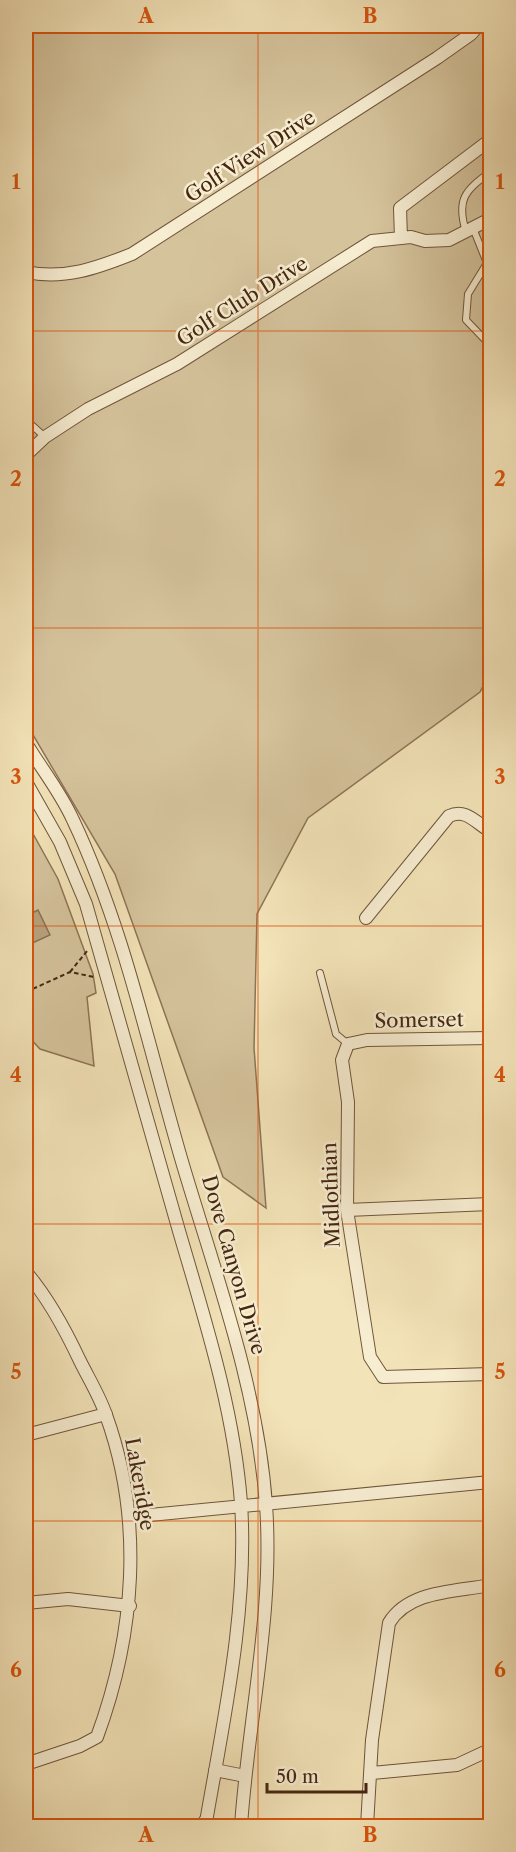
<svg xmlns="http://www.w3.org/2000/svg" width="516" height="1852" font-family="'Libre Caslon Text',serif">
  <rect width="100%" height="100%" fill="#f3e3b8"/>
  <filter id="stains"><feTurbulence type="fractalNoise" baseFrequency=".00333" numOctaves="4"/><feColorMatrix values="0 0 0 0 .2 0 0 0 0 .09 0 0 0 0 .02 0 0 0 .5 -.17"/></filter>
  <radialGradient id="worn" r=".72"><stop offset=".6" stop-color="#630" stop-opacity="0"/><stop offset="1" stop-color="#630" stop-opacity=".3"/></radialGradient>
  <path fill="#d5c39c" stroke="#8d7456" stroke-width="1.5" d="M26 26H490V672L480 692 308 818 257 914 254 1048 266 1208 223 1177 115 874 26 723V445L28 442 26 439Z
    M26 821 58 879 93 974 96 993 87 997 94 1066 40 1049 26 1034Z"/>
  <path fill="#b8a37f" stroke="#8a7153" stroke-width="1.5" d="M38 910 50 935 26 946V916Z"/>
  <g fill="none" stroke-linecap="round" stroke-linejoin="round">
    <g stroke="#70553b" stroke-width="8">
      <path id="service" d="M473 228 487 263 468 294 466 320 490 345
        M466 232C456 199 465 191 490 172
        M26 420 45 437
        M320 973 336 1034 348 1044"/>
    </g>
    <g stroke="#70553b" stroke-width="14">
      <path id="minor" d="M401 238 400 208 490 140
        M26 272C64 280 97 268 132 254L437 58 471 34 478 26
        M26 455 45 437 88 409 177 364 372 241 411 237 425 241 449 240 490 219
        M26 743C41 768 61 793 73 820 125 930 149 1050 183 1165 216 1276 258 1389 266 1505 274 1613 248 1720 241 1826
        M26 782 60 842 86 904C117 1013 148 1122 179 1231 205 1320 234 1410 241 1503 248 1609 224 1718 206 1822
        M366 918 449 816C466 808 476 823 490 831
        M490 1038 367 1040 348 1044 342 1060 348 1102 347 1210 370 1357 383 1377 490 1374
        M347 1210 490 1204
        M26 1272C49 1299 65 1329 80 1361 89 1379 100 1397 106 1415 144 1520 135 1634 97 1737L80 1746 26 1764
        M26 1435 106 1414
        M129 1514 150 1515 490 1482
        M26 1603 68 1599 130 1606
        M215 1770 245 1776
        M372 1773 457 1765 487 1751
        M367 1826 372 1740 389 1623C409 1590 456 1592 490 1585"/>
    </g>
    <g stroke="#70553b" stroke-width="17">
      <path id="tertiary" d="M205 1826 206 1822"/>
    </g>
    <path stroke="#452611" stroke-width="2" stroke-dasharray="4.5 3" stroke-linecap="butt" d="M70 972 87 951
      M26 992 70 972 94 977"/>
    <use href="#service" stroke="#f7edd1" stroke-width="6"/>
    <use href="#minor" stroke="#f7edd1" stroke-width="12"/>
    <use href="#tertiary" stroke="#f7edd1" stroke-width="15"/>
  </g>
  <path fill="none" stroke="#d8540c" stroke-width="1.5" stroke-opacity="0.55" d="M258 26V1826M26 331H490M26 628H490M26 926H490M26 1224H490M26 1521H490"/>
  <g text-anchor="middle" stroke-width="5" stroke-linejoin="round" paint-order="stroke">
    <g font-size="20" fill="#452611" stroke="#f7edd1">
      <text transform="translate(250 156) rotate(-33)" y="7">Golf View Drive</text>
      <text transform="translate(242 301) rotate(-32)" y="7">Golf Club Drive</text>
      <text transform="translate(419 1020) rotate(-1)" y="7">Somerset</text>
      <text transform="translate(331 1195) rotate(-92)" y="7">Midlothian</text>
      <text transform="translate(234 1265) rotate(74)" y="7">Dove Canyon Drive</text>
      <text transform="translate(140 1484) rotate(80)" y="7">Lakeridge</text>
    </g>
  </g>
  <rect width="516" height="1852" fill="none" stroke="#f3e3b8" stroke-width="66"/>
  <path d="M267 1783v9h99v-9" fill="none" stroke="#452611" stroke-width="3"/>
  <text x="276" y="1783" font-size="18" fill="#452611" stroke="#f7edd1" stroke-width="4.5" paint-order="stroke">50 m</text>
  <rect x="33" y="33" width="450" height="1786" fill="none" stroke="#d8540c" stroke-width="2"/>
  <g font-size="20" text-anchor="middle" font-weight="bold" fill="#d8540c">
    <text x="146" y="23">A</text>
    <text x="370" y="23">B</text>
    <text x="16" y="189">1</text>
    <text x="500" y="189">1</text>
    <text x="16" y="486">2</text>
    <text x="500" y="486">2</text>
    <text x="16" y="784">3</text>
    <text x="500" y="784">3</text>
    <text x="16" y="1082">4</text>
    <text x="500" y="1082">4</text>
    <text x="16" y="1379">5</text>
    <text x="500" y="1379">5</text>
    <text x="16" y="1677">6</text>
    <text x="500" y="1677">6</text>
    <text x="146" y="1842">A</text>
    <text x="370" y="1842">B</text>
  </g>
  <rect width="100%" height="100%" filter="url(#stains)"/>
  <rect width="100%" height="100%" fill="url(#worn)"/>
</svg>
